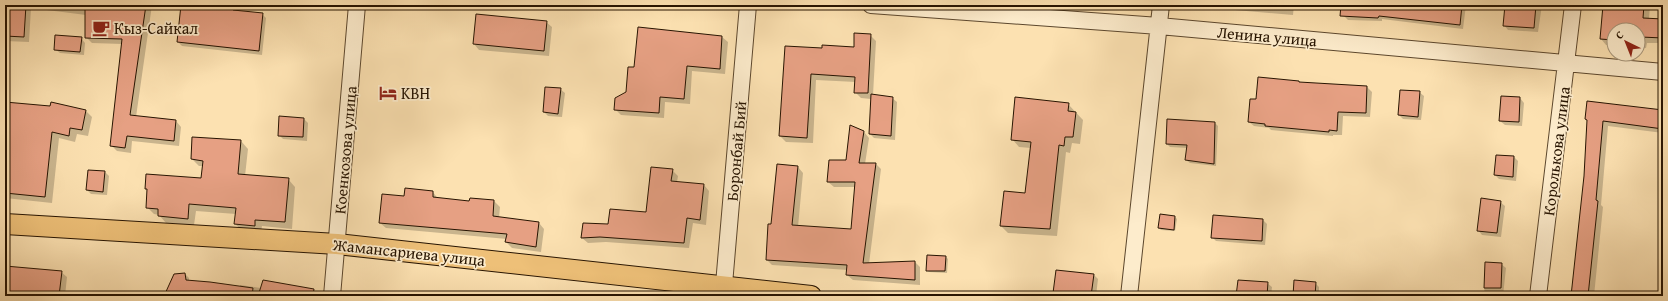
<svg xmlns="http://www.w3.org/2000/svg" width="1668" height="301" font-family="'Gentium Book Plus',serif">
  <rect width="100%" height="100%" fill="#fce1b1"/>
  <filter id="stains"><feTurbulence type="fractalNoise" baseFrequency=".005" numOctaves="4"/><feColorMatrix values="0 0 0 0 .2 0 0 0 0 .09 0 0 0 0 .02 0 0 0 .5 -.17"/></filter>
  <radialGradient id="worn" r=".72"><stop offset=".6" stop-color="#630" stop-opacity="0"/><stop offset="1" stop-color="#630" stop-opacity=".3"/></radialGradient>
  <path fill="#0003" d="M5 5H152L136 117 176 121 181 127 179 146 132 141 131 153 117 151 111 145 122 44 92 43 86 37V15L31 8 29 42 5 41Z
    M182 5H238L237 11 262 14 266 18 262 55 182 46 178 42Z
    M1094 5H1126L1125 8Z
    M1294 5 1293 15 1235 10 1231 6Z
    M1344 5H1466L1463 29 1382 19V21L1348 20 1344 16Z
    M1506 5H1542L1538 32 1508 30 1504 25Z
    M1604 5H1650L1649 19 1663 20V43H1647L1646 48 1638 47V30H1614V45H1606L1601 39Z
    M546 22 552 27 549 56 479 50 474 44Z
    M639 28 722 37 728 42 725 74 692 71 690 104 665 102 664 118 621 115 615 109 627 93 635 69Z
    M870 35 876 41 873 95 892 98 897 102 895 140 874 138 870 134 871 99 861 98 855 92 856 82 816 80 813 143 786 142 780 136 823 49 855 48Z
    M81 38 85 43 84 55 60 53 55 49Z
    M1300 83 1367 87 1372 92 1370 117 1343 116 1342 135H1333V136L1271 130 1269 128 1254 126 1249 122 1257 100Z
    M560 89 565 93 562 117 548 116 544 112Z
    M1419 92 1424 96 1421 120 1403 119 1399 115Z
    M1520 98 1524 103 1522 126 1505 125 1500 121Z
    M5 103 86 111 92 117 88 136 77 134 75 142 59 138 52 203 5 198Z
    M1068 104 1083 120 1080 144 1072 143 1070 153 1066 152 1057 236 1008 233 1001 226 1026 194 1031 148 1019 147 1012 139Z
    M1663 111V133L1608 126 1601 205 1603 207 1594 296H1572L1585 176 1588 122 1586 119Z
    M304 119 308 123 307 141 283 139 279 135Z
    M1168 120 1215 123 1218 126 1216 166 1190 163 1186 160 1188 148 1170 147 1167 144Z
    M851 126 864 132 869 138 865 164H876L881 169 869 264 915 262 920 267V285L853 280 847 275 848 270 772 265 767 260 772 225 798 167 803 173 798 227 852 230 856 187H834L828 182 847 161Z
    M241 141 248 149 245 176 288 179 295 187 292 229 262 226 261 232 243 231 235 224 236 214 196 211 194 225 166 223 159 215 154 214 147 207 148 191 146 188 202 179 203 166H199L192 159Z
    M1514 157 1518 161 1516 181 1499 179 1495 175Z
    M672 170 678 176 677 182 704 185 709 191 706 225 693 223 689 248 606 242 588 243 582 238 609 225 647 213Z
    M105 172 109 176 107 195 91 194 87 190Z
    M406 189 433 192 438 199 470 202V199L494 201 500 207 499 218 539 223 544 229 541 252 512 248 506 242 507 239 386 228 380 223 405 197Z
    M1500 202 1505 206 1501 237 1482 235 1478 230Z
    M1175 217 1177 219 1175 231 1161 230 1159 228Z
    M1263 220 1267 224 1265 245 1216 241 1212 237Z
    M928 256 946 257 948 259 947 273 929 272 927 270Z
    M1486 263 1501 264 1506 268 1503 296H1484Z
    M5 267 61 272 67 277 65 296H5Z
    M1057 271 1094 275 1098 279 1096 296H1057L1054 293Z
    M185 274 189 278V282L240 287V285L261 288 293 296H165Z
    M1267 283 1272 287 1271 296H1238Z
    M1315 283 1319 287V296H1294Z"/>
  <path fill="#e6a083" stroke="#271401" d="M5 5H26L24 37 5 36Z
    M85 5H146L130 115 176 120 174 141 127 136 125 148 110 146 122 39 85 38Z
    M181 5H234L233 10 263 13 259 51 177 42Z
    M1341 5H1462L1460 25 1379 16 1378 18 1340 16Z
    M1505 5H1536L1534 28 1503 26Z
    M1603 5H1644L1643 18 1663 19V38L1641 37V43L1638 42V30H1614V40L1600 39Z
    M476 14 547 21 544 51 473 44Z
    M638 27 722 36 720 69 687 66 684 99 660 97 659 113 614 110 615 98 626 92 628 67H634Z
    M854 33 871 34 868 93H854L855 77 811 74 807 138 779 136 785 46 822 48V45L854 47Z
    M55 35 82 37 80 52 54 50Z
    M1258 77 1299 81V82L1367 86 1366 113 1338 112 1337 131 1329 130V132L1265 126V124L1248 122 1250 99H1256Z
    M545 87 561 88 558 114 543 112Z
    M1400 90 1420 91 1418 117 1398 115Z
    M871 94 893 97 891 136 869 134Z
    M1501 96 1520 97 1519 122 1499 121Z
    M1015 97 1069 103 1068 111 1076 112 1073 137H1065L1064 146 1059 145 1050 229 1000 226 1004 191 1025 193 1031 142 1011 140Z
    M1587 101 1663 110V129L1603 121 1596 200 1598 201 1588 296H1571L1584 176 1587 120 1585 119Z
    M5 102 50 106 51 102 86 110 82 130 70 128 69 136 52 132 45 197 5 193Z
    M279 116 304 118 303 137 278 136Z
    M1167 119 1215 122 1214 164 1185 160 1187 145 1166 144Z
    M850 125 864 131 859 163H876L863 263 915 261V280L846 275 847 265 766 260 768 224H771L777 164 798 166 792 225 851 229 855 182H827L829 160H846Z
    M192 137 241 140 238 174 289 178 285 222 255 220V226L234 224 236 208 189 204 188 219 158 216V209L146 208 147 189H145L146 174 201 178 203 161 191 159Z
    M1496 155 1514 156 1513 177 1494 175Z
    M651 167 673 169 671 181 704 184 700 220 687 218 684 243 600 237 581 238 583 223 608 224 610 209 646 212Z
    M88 170 105 171 103 192 86 190Z
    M405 188 433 191V197L469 201 470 198 494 200 493 216 539 222 536 247 505 242 507 234 379 223 382 194 404 196Z
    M1481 198 1501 201 1497 233 1477 231Z
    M1160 214 1175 216 1174 230 1158 228Z
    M1213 215 1263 219 1262 241 1211 238Z
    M927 255 946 256 945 271H926Z
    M1485 262 1502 263 1501 288H1484Z
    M5 266 62 271 59 296H5Z
    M1056 270 1094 274 1091 296 1053 293Z
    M185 273 186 280 210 282 253 288 252 296H164L174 274Z
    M263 280 314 289 313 296H258Z
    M1238 280 1268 282 1267 296H1236Z
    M1294 280 1316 282 1315 296H1293Z"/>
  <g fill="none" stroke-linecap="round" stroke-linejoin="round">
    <g stroke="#5c472d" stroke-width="18">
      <path id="minor" d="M871 5 1159 26 1663 72
        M332 296 357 5
        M723 296 748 5
        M1129 296 1161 5
        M1538 296 1573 5"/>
    </g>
    <g stroke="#271401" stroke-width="22">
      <path id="major" d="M5 224 337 244 811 296"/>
    </g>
    <use href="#minor" stroke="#fdeccc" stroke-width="16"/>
    <use href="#major" stroke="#eec078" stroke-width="20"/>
  </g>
  <defs>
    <g id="cafe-bare" transform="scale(1.38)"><path d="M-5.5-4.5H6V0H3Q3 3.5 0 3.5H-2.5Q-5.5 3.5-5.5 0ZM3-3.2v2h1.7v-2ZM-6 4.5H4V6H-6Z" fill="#8f2418" stroke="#fdeccc" stroke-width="2.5" paint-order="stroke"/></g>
    <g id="hotel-bare" transform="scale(1.38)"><path d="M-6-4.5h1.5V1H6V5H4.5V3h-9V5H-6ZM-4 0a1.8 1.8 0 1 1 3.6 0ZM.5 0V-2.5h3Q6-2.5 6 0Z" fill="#8f2418" stroke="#fdeccc" stroke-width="2.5" paint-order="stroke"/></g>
  </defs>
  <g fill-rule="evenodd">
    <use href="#cafe-bare" x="101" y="28"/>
    <use href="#hotel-bare" x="388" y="93"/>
  </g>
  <g text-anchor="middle" stroke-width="3.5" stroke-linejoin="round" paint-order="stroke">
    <g font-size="16" fill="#271401" stroke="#fdeccc" text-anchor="start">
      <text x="114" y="34">Кыз-Сайкал</text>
      <text x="401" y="99">KBH</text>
    </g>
    <g font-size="16" fill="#271401" stroke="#fdeccc">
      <text transform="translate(1267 36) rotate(5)" y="6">Ленина улица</text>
      <text transform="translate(345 150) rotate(-85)" y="6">Коенкозова улица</text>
      <text transform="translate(736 151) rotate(-85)" y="6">Боронбай Бий</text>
      <text transform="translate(1556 151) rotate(-83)" y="6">Королькова улица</text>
      <text transform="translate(409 252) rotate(6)" y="6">Жамансариева улица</text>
    </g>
  </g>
  <rect width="1668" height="301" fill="none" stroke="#fce1b1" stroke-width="20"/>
  <rect x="6" y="6" width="1656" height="289" fill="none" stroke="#271401" stroke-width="2"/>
  <rect x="10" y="10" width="1648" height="281" fill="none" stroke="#271401"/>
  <g transform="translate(1626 42) rotate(317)"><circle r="19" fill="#fdeccc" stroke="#a7967b"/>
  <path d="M0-3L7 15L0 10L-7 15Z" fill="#8f2418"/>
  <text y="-6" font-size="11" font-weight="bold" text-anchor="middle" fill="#271401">С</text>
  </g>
  <rect width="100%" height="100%" filter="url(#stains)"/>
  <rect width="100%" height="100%" fill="url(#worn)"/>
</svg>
